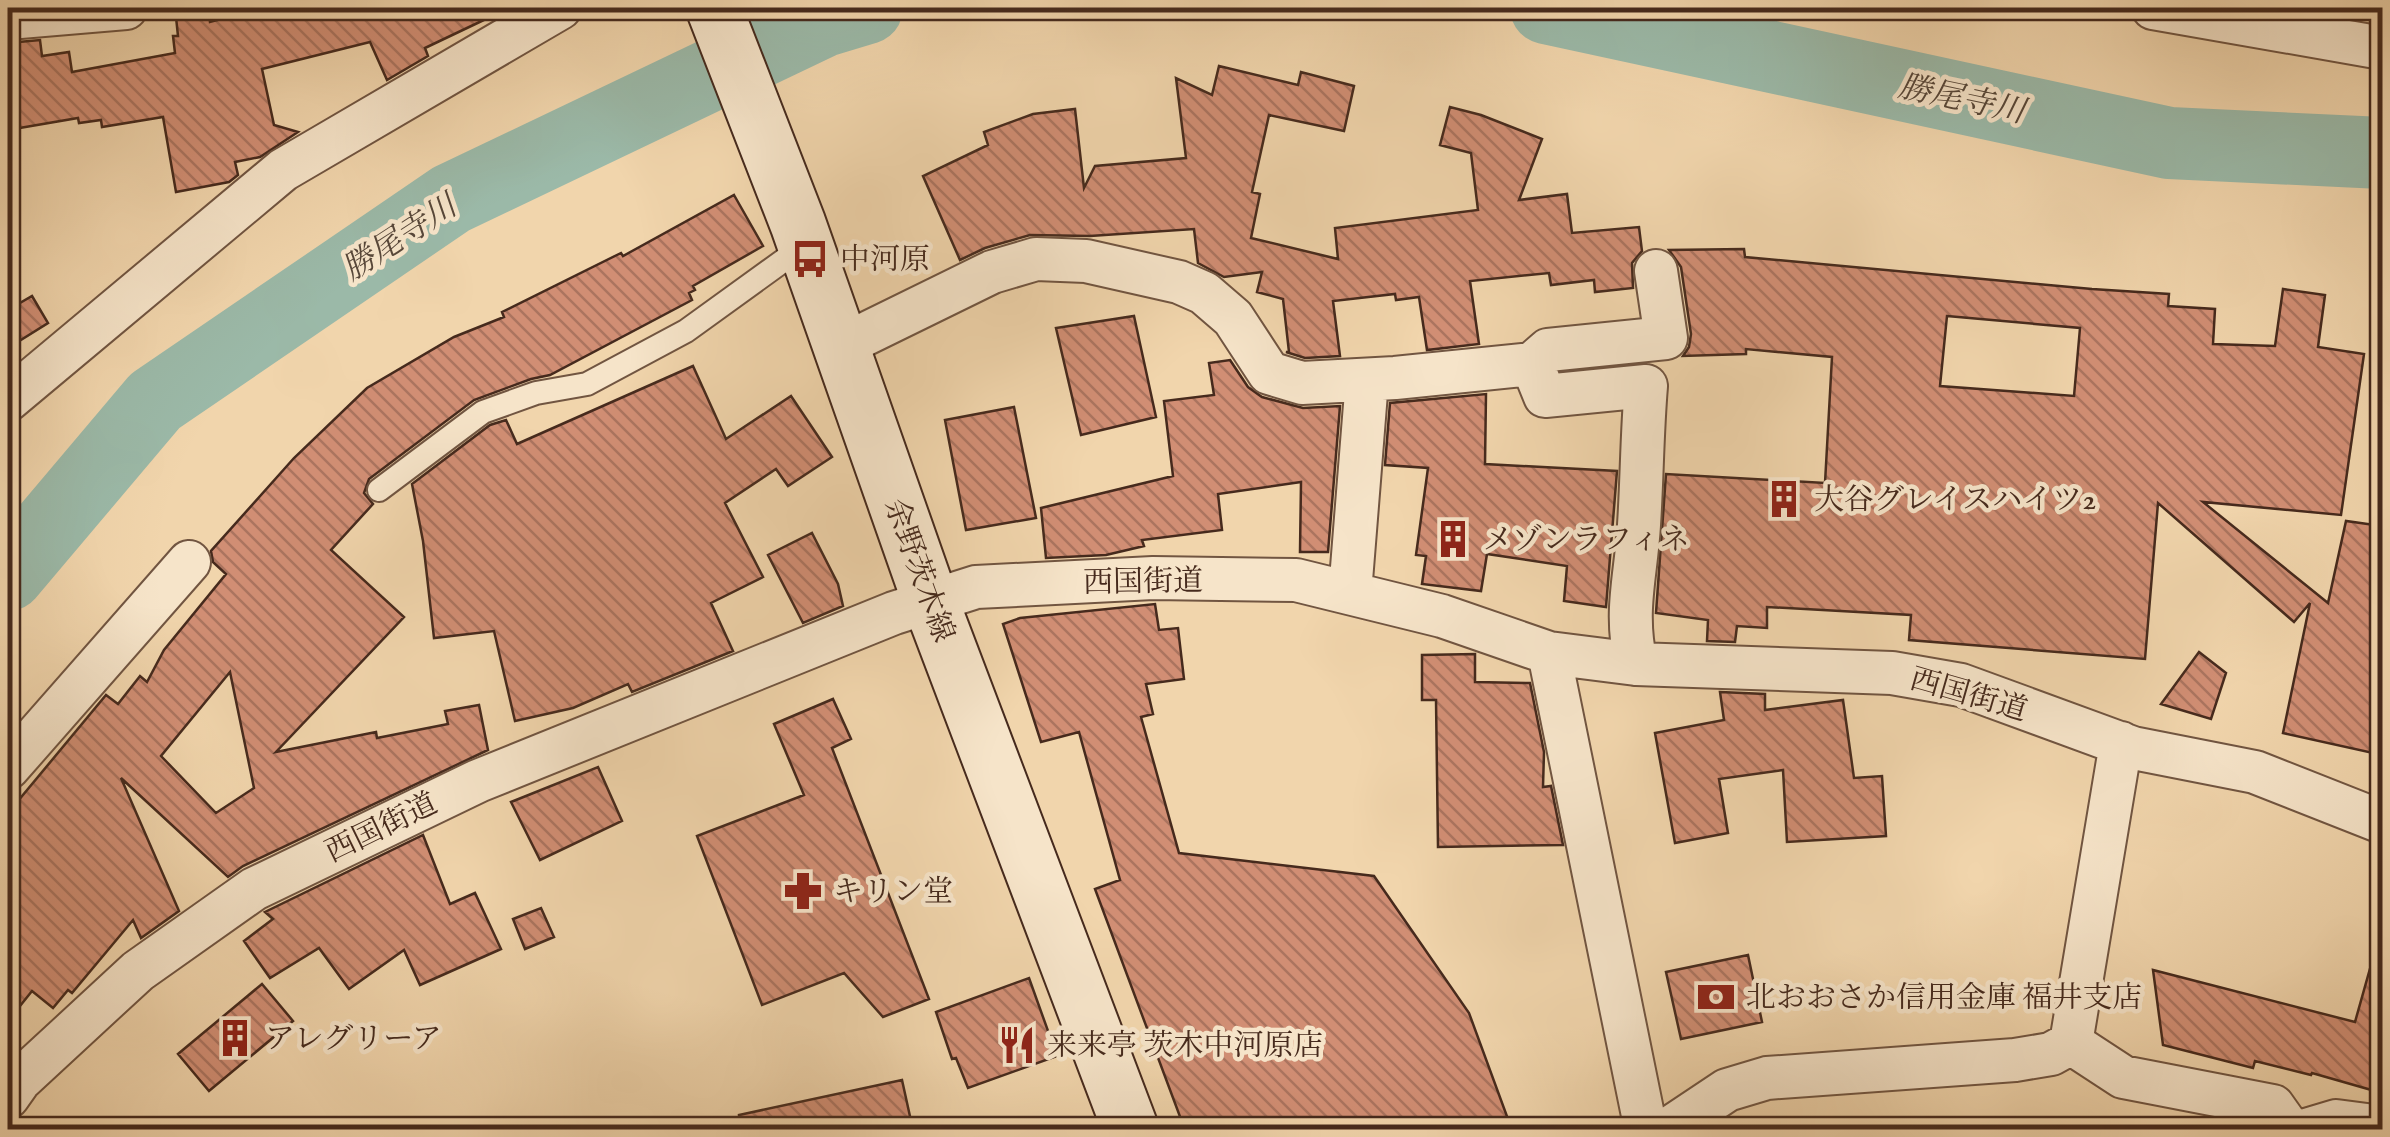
<svg xmlns="http://www.w3.org/2000/svg" width="2390" height="1137" font-family="'IM FELL English','Noto Serif JP',serif">
  <defs>
    <pattern id="building-back-hatch" width="6" height="6" patternUnits="userSpaceOnUse" patternTransform="scale(2.5)"><rect width="6" height="6" fill="#d18e74"/><path d="M-1 5l2 2M0 0l6 6M5-1l2 2" fill="none" stroke="#ab745f"/></pattern>
  </defs>
  <rect width="100%" height="100%" fill="#f1d5ac"/>
  <filter id="stains"><feTurbulence type="fractalNoise" baseFrequency=".002" numOctaves="4"/><feColorMatrix values="0 0 0 0 .2 0 0 0 0 .09 0 0 0 0 .02 0 0 0 .5 -.17"/></filter>
  <radialGradient id="worn" r=".72"><stop offset=".6" stop-color="#630" stop-opacity="0"/><stop offset="1" stop-color="#630" stop-opacity=".3"/></radialGradient>
  <g fill="none" stroke-linecap="round" stroke-linejoin="round">
    <path stroke="#9bb9a8" stroke-width="72" d="M1546 8 2169 143 2382 153
      M8 575 155 401 451 199 824 21 867 8"/>
  </g>
  <path fill="url(#building-back-hatch)" stroke="#462a1d" stroke-width="2.5" fill-rule="evenodd" d="M264 8H509L425 48 428 56 387 80 370 42 262 69 274 125 298 132 260 157 235 162 238 175 229 182 176 192 163 117 102 127 101 120 79 123 78 118 8 130V43L40 40 42 56 69 52 72 72 175 53 173 36H178L176 17 209 13 210 22Z
    M1219 66 1298 85 1301 72 1354 86 1344 131 1269 115 1252 192 1260 194 1251 238 1338 259 1335 228 1478 210 1471 153 1440 145 1450 107 1481 115 1542 139 1519 200 1567 194 1572 233 1639 227 1642 251 1632 263 1633 288 1595 292 1594 280 1551 285 1549 273 1470 281 1479 344 1427 350 1419 297 1396 300 1395 294 1333 301 1340 356 1305 358 1286 352H1289L1283 299 1257 292 1262 272 1224 277 1198 263 1194 229 1090 236 1030 235 985 248 960 260 923 176 988 145 984 132 1033 114 1075 109 1084 188 1095 166 1186 158 1176 78 1212 95Z
    M734 195 763 246 693 286 695 290 689 293 692 300 550 375 531 379 474 400 369 479 364 493 373 504 331 550 404 617 276 752 376 732 377 738 448 724 445 711 479 705 488 750 243 866 228 877 121 778 179 911 141 938 133 920 72 993 68 990 53 1008 32 991 8 1021V813L106 695 118 704 140 676 147 682 164 650 226 574 213 562 211 551 294 458 367 388 454 337 504 317 502 312 621 253 623 256ZM230 672 254 788 216 813 161 756Z
    M1744 249 1745 257 2092 289 2169 294 2168 306 2215 309 2213 344 2275 346 2283 289 2325 295 2318 347 2364 354 2341 515 2203 502 2328 603 2346 521 2382 526V755L2283 733 2310 603 2294 622 2158 503 2145 659 1909 640 1911 615 1767 607V628L1737 626 1735 642 1707 641 1708 620 1656 613 1666 474 1825 483 1832 357 1746 349V354L1683 356 1689 347 1691 334 1681 267 1669 250ZM1947 316 2080 328 2074 396 1940 386Z
    M32 296 48 323 8 348V310Z
    M1134 316 1156 417 1081 435 1056 328Z
    M1230 360 1248 387 1262 397 1303 408 1340 406 1328 552H1300L1301 482 1218 494 1222 530 1142 540 1144 546 1106 555 1046 558 1041 508 1173 476 1164 401 1214 395 1209 363Z
    M693 366 726 439 791 396 832 457 788 486 776 469 725 503 763 577 711 603 733 651 632 692 628 684 573 708 515 721 494 631 434 638 423 541 412 484 490 425 506 420 517 444Z
    M1486 394 1485 464 1617 471 1606 607 1564 601 1567 566 1487 554 1481 591 1422 584 1426 556 1416 555 1428 468 1385 465 1390 403Z
    M1014 407 1036 518 966 530 945 420Z
    M812 533 838 584 843 606 803 623 768 555Z
    M1155 604 1159 630 1178 628 1184 679 1146 684 1153 714 1141 717 1179 853 1374 876 1469 1013 1512 1130H1185L1095 889 1120 880 1079 732 1041 742 1003 624 1020 618Z
    M2199 652 2226 673 2211 719 2161 704Z
    M1475 654V682L1530 683 1544 752 1543 787 1551 786 1563 845 1438 847 1436 700H1422V655Z
    M1720 692 1765 694V710L1843 700 1854 778 1882 776 1886 836 1787 842 1783 770 1719 779 1728 833 1675 843 1655 733 1724 720Z
    M833 699 851 739 832 748 929 999 883 1017 844 973 762 1005 697 836 804 795 774 724Z
    M598 767 622 821 540 860 511 802Z
    M423 835 450 904 475 893 501 949 420 985 404 950 349 989 319 948 270 978 244 941 273 919 265 912Z
    M541 908 554 937 525 949 513 919Z
    M1748 955 1762 1022 1681 1039 1666 972Z
    M2373 958 2382 960V1093L2312 1073 2311 1075 2255 1061 2253 1068 2163 1045 2153 970 2355 1022Z
    M1029 978 1057 1056 968 1088 956 1058 952 1059 936 1012Z
    M262 984 293 1021 209 1091 178 1054Z
    M902 1080 913 1130H740L739 1115Z"/>
  <g fill="none" stroke-linecap="round" stroke-linejoin="round">
    <g stroke="#715541" stroke-width="26">
      <path id="lane" d="M379 490 483 412 536 393 587 384 686 331 805 245"/>
    </g>
    <g stroke="#715541" stroke-width="46">
      <path id="street" d="M2153 8 2382 48
        M8 18 126 8
        M841 346 992 272 1036 259 1086 261 1179 282 1204 293 1233 318 1269 373 1302 383 1395 378 1532 364 1548 350 1666 338 1656 271
        M1532 364 1545 396 1646 386C1642 433 1642 479 1639 525 1636 577 1624 610 1636 664
        M8 400 283 170 560 8
        M1350 593 1367 380
        M1549 653 1646 1130
        M8 768 189 562
        M2071 1043 2123 1077 2273 1106 2290 1130
        M8 1097 20 1080 138 971 254 889 478 781 894 613 976 587 1153 578 1296 580 1442 616 1549 653 1636 664 1892 673 1961 685 2133 748 2255 772 2382 822
        M1667 1130 1727 1090 1767 1078 2015 1060 2051 1054 2071 1043 2121 743
        M2306 1130 2336 1121 2382 1127"/>
    </g>
    <g stroke="#462a1d" stroke-width="59">
      <path id="secondary" d="M714 8 798 224 930 600 1131 1130"/>
    </g>
    <use href="#lane" stroke="#f6e4c9" stroke-width="22"/>
    <use href="#street" stroke="#f6e4c9" stroke-width="42"/>
    <use href="#secondary" stroke="#f6e4c9" stroke-width="55"/>
  </g>
  <defs>
    <g id="bus-bare" transform="scale(3)"><path d="M-5-6H5V4H4V6H2V4H-2V6H-4V4H-5ZM-3.5-4V0h7V-4ZM-3.5 1.2v1.5H-2V1.2ZM2 1.2v1.5H3.5V1.2Z" fill="#8f2418" stroke="#f6e4c9" stroke-width="2.5" paint-order="stroke"/></g>
    <g id="building-bare" transform="scale(3)"><path d="M-4-6H4V6H1V3H-1V6H-4ZM-2.5-4.3h1.7v1.8h-1.7ZM.8-4.3h1.7v1.8H.8ZM-2.5-1h1.7V.8h-1.7ZM.8-1h1.7V.8H.8Z" fill="#8f2418" stroke="#f6e4c9" stroke-width="2.5" paint-order="stroke"/></g>
    <g id="pharmacy-bare" transform="scale(3)"><path d="M-2-6h4v4h4v4h-4v4h-4v-4h-4v-4h4Z" fill="#8f2418" stroke="#f6e4c9" stroke-width="2.5" paint-order="stroke"/></g>
    <g id="bank-bare" transform="scale(3)"><path d="M-6-4H6V4H-6ZM0-2.3a2.3 2.3 0 1 0 0 4.6a2.3 2.3 0 1 0 0-4.6Z" fill="#8f2418" stroke="#f6e4c9" stroke-width="2.5" paint-order="stroke"/></g>
    <g id="restaurant-bare" transform="scale(3)"><path d="M-5-6h1v4h1v-4h1v4h1v-4h1v5L-1.5 .5V6h-2V.5L-5-1ZM5-6V6H3V1.5H1.5Q1.5-4 5-6Z" fill="#8f2418" stroke="#f6e4c9" stroke-width="2.5" paint-order="stroke"/></g>
  </defs>
  <g fill-rule="evenodd">
    <use href="#bus-bare" x="810" y="259"/>
    <use href="#building-bare" x="1784" y="499"/>
    <use href="#building-bare" x="1453" y="539"/>
    <use href="#pharmacy-bare" x="803" y="891"/>
    <use href="#bank-bare" x="1716" y="997"/>
    <use href="#building-bare" x="235" y="1038"/>
    <use href="#restaurant-bare" x="1017" y="1045"/>
  </g>
  <g text-anchor="middle" stroke-width="9" stroke-linejoin="round" paint-order="stroke">
    <g font-size="30" fill="#462a1d" stroke="#f6e4c9" text-anchor="start">
      <text x="840" y="269">中河原</text>
      <text x="1814" y="509">大谷グレイスハイツ2</text>
      <text x="1483" y="549">メゾンラフィネ</text>
      <text x="833" y="901">キリン堂</text>
      <text x="1746" y="1007">北おおさか信用金庫 福井支店</text>
      <text x="265" y="1048">アレグリーア</text>
      <text x="1047" y="1055">来来亭 茨木中河原店</text>
    </g>
    <g font-size="30" fill="#462a1d" stroke="#f6e4c9">
      <text transform="translate(920 570) rotate(70)" y="10">余野茨木線</text>
      <text transform="translate(1143 581) rotate(-1)" y="10">西国街道</text>
      <text transform="translate(1969 694) rotate(16)" y="10">西国街道</text>
      <text transform="translate(381 827) rotate(-26)" y="10">西国街道</text>
    </g>
    <g font-size="32" font-style="italic" fill="#574739" stroke="#f6e4c9">
      <text transform="translate(1962 98) rotate(12)" y="11">勝尾寺川</text>
      <text transform="translate(399 237) rotate(-33)" y="11">勝尾寺川</text>
    </g>
  </g>
  <rect width="2390" height="1137" fill="none" stroke="#f1d5ac" stroke-width="40"/>
  <rect x="10" y="10" width="2370" height="1117" fill="none" stroke="#462a1d" stroke-width="5"/>
  <rect x="20" y="20" width="2350" height="1097" fill="none" stroke="#462a1d" stroke-width="2.5"/>
  <rect width="100%" height="100%" filter="url(#stains)"/>
  <rect width="100%" height="100%" fill="url(#worn)"/>
</svg>
